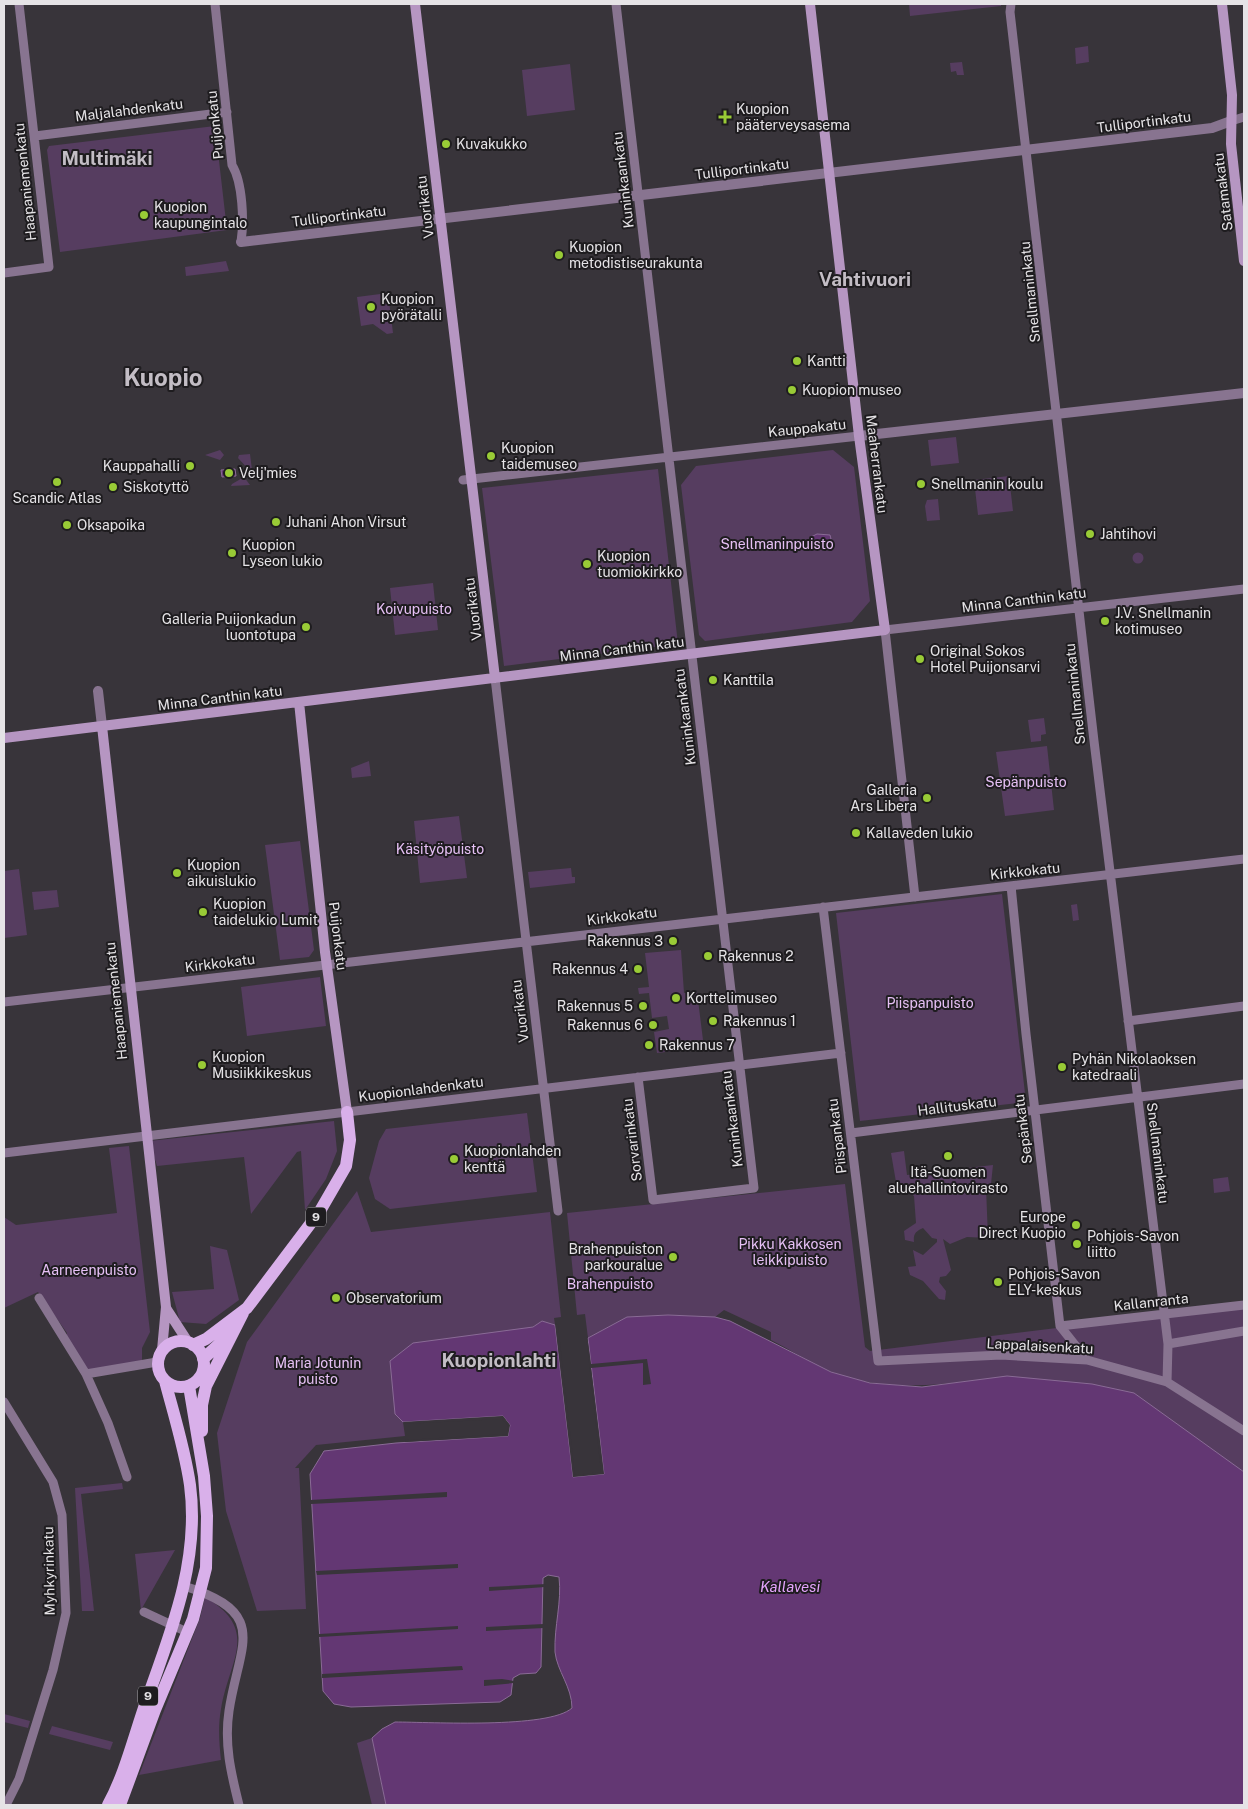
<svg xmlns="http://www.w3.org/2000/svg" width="1248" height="1809" font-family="'Public Sans',sans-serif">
  <rect width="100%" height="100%" fill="#38343a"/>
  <path fill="#563d60" d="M909 4H1001V6L910 16Z
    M1088 46 1089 62 1076 64 1075 48Z
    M962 62 964 75H957L956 71 951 72 950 63Z
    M570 64 575 110 527 116 522 70Z
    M215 126 227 230 60 252 47 150 49 146Z
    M226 261 229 271 186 276 185 267Z
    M388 293 393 333 387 334 373 324 361 326 357 297Z
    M956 437 959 463 931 466 928 440Z
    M220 450 224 455 220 460 205 455Z
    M833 450 854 467 870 601 852 622 705 641 699 635 681 485 696 466Z
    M250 454 252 470 251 472 238 458 239 455Z
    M658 469 678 644 504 666 482 488Z
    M1009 476 1013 511 978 515 974 480Z
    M244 477 250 485 231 486 232 484Z
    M938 499 940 520 927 521 925 506 927 500Z
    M1132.5 558a5.5 5.5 0 1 1 11 0a5.5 5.5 0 1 1-11 0Z
    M433 583 438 630 395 635 390 588Z
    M1044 718 1046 734 1041 735V741L1031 742 1028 720Z
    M1047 746 1054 810 1005 816 996 752Z
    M369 761 371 776 352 778 351 768Z
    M459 816 467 878 420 883 414 821Z
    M300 841 314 950 309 957 280 960 265 845Z
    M571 868 572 877H575V883L530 888 528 872Z
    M19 869 27 935 4 938V871Z
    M57 890 59 907 34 910 32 892Z
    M1002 894 1026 1102 860 1121 836 913Z
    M1077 904 1079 920 1073 921 1071 905Z
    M681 950 684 993 697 992 703 1040 692 1041V1049L657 1053 654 1032 669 1029 667 1016 652 1018 649 993 639 994 638 988 649 987 645 953Z
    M320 977 326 1026 247 1036 241 987Z
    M527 1113 537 1192 390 1209 375 1199 369 1178 379 1141 386 1129Z
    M334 1121 337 1151 326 1179 305 1210 301 1151 297 1152 251 1214 244 1157 157 1166 149 1141Z
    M129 1146 150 1332 142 1348V1365L86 1374 66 1341 67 1333 38 1292 4 1308V1217L16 1225 117 1213 109 1148Z
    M904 1151 907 1175 993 1165 991 1184 986 1187 988 1238 967 1237 950 1244 943 1239 951 1270 946 1276 940 1277 939 1282 946 1291 945 1300 939 1299 923 1281 910 1275 908 1267 916 1266 913 1250 923 1255 937 1242V1239L932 1238 923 1228C916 1231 913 1234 914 1242L905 1240 904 1231 916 1223 914 1196 896 1182 891 1153Z
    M1228 1177 1230 1191 1214 1193 1213 1179Z
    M845 1184 865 1347 870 1351 1244 1305V1576L979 1380C927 1386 882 1391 832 1372 811 1364 791 1350 771 1340V1332L724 1310 715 1317 668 1315 627 1317 588 1338 585 1314 577 1315 567 1213Z
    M357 1191 371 1232 550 1212 561 1317 554 1318 555 1325 542 1321 395 1414 403 1422 405 1436 316 1445 295 1468H299L306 1609 257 1611 226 1511 217 1433 247 1342Z
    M210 1246 227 1250 239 1300 206 1324 180 1322 172 1292 214 1289Z
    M122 1483 123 1489 81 1494 94 1611H82L75 1488Z
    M175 1550 141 1610 135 1554Z
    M205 1597C261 1630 229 1660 221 1709 218 1725 219 1743 221 1760L139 1775 200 1618Z
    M4 1714 30 1721 28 1728 4 1722Z
    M52 1726 113 1742 110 1750 49 1734Z
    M372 1738 386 1805H372L357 1743Z"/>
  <path fill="#633773" stroke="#8a6b96" d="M235 469 236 476 222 477 221 470Z
    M817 534 830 535 831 539 821 543 810 541 811 537Z
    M668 1315 715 1317 730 1321 831 1372 870 1383 922 1387 1007 1376 1092 1384 1134 1393 1244 1472V1805H386L372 1738 382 1729 395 1722C430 1722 549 1729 572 1708 572 1687 557 1671 555 1652 554 1626 562 1602 559 1577L548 1575 543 1578 541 1667 536 1673 520 1674 513 1678 511 1695 500 1702 351 1707 334 1704 323 1691 310 1474 324 1451 396 1443 508 1436 510 1425 503 1416 403 1422 395 1414 390 1361 413 1343 533 1327 542 1321 555 1325 573 1477 604 1474 588 1338 627 1317Z"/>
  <path fill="#38343a" d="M555 1323 558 1325 575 1475 601 1472 586 1336 587 1335 591 1364 647 1359 651 1384 643 1385V1363L591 1368 604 1474 573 1477Z
    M503 1416 510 1425 508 1436 405 1442V1440L506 1434 508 1426 502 1419 404 1424 403 1422Z
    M447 1492V1497L311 1504 310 1500Z
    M458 1564V1568L317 1575 316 1571Z
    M546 1584 545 1587 489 1591V1587Z
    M544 1624V1628L486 1631V1627Z
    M458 1626V1629L319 1637V1634Z
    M462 1666 463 1670 322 1678V1674Z
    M502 1679 514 1681V1683L484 1686V1680Z"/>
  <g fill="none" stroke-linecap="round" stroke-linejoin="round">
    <path stroke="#887490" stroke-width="9" d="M215 4 232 165C243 183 244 222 241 242
      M616 4 754 1188 653 1200 638 1077
      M1011 4 1010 12 1094 741 1168 1344 1167 1382
      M1231 121 1244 117
      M35 136 227 112
      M4 273 49 267 19 4
      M463 480 859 436
      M495 678 558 1211
      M1011 886 1026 1034 1060 1326 1087 1360
      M915 897 885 630 1244 589
      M823 907 878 1361 1001 1355 1087 1360 1167 1382 1244 1431
      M4 1002 1244 859
      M1128 1021 1244 1006
      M851 1133 1244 1084
      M4 1153 841 1053
      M39 1298 86 1374 157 1362
      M1060 1326 1244 1305
      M1168 1344 1244 1331
      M86 1374 108 1423 127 1477
      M4 1402 53 1482 62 1515 66 1613 53 1670 19 1779 6 1805
      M184 1586C271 1613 239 1644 229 1711 224 1744 231 1773 239 1805
      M144 1612 187 1632"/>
    <path stroke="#887490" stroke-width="10" d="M241 242 1212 128 1231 121
      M859 436 1244 393
      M98 691 102 726"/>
    <path stroke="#b696c2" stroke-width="10" d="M415 4 495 678
      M1222 4 1232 95 1231 144 1244 261
      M299 702 325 952 347 1112
      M102 726 166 1307 162 1350
      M4 738 885 630 859 436 810 4
      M166 1308 188 1342"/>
    <path stroke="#d9b0ea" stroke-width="12" d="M158 1364a23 23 0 1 1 46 0a23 23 0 1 1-46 0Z
      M193 1345 206 1339 247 1308 320 1211 346 1166 350 1140 347 1112
      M203 1359 229 1335
      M202 1431V1405L206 1386 243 1313
      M108 1805C125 1774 134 1736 146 1702 171 1632 200 1561 190 1485 185 1450 174 1415 165 1381
      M120 1805 155 1710 193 1619 206 1568 207 1516 204 1476 189 1386"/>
  </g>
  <g fill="#99cb36" stroke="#1e1c1f" stroke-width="2">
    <path d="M722.5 109.5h5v5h5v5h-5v5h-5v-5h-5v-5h5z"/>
    <circle cx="446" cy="144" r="5"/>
    <circle cx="144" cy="215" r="5"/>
    <circle cx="559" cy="255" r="5"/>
    <circle cx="371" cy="307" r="5"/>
    <circle cx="797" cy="361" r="5"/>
    <circle cx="792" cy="390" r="5"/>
    <circle cx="491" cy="456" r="5"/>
    <circle cx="190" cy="466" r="5"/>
    <circle cx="229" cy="473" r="5"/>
    <circle cx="57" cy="482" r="5"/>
    <circle cx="921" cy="484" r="5"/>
    <circle cx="113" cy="487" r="5"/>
    <circle cx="276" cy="522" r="5"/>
    <circle cx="67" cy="525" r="5"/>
    <circle cx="1090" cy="534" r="5"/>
    <circle cx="232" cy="553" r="5"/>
    <circle cx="587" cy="564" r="5"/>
    <circle cx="1105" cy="621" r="5"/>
    <circle cx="306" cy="627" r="5"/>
    <circle cx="920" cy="659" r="5"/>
    <circle cx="713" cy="680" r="5"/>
    <circle cx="927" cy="798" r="5"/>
    <circle cx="856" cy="833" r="5"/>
    <circle cx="177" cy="873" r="5"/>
    <circle cx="203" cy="912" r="5"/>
    <circle cx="673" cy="941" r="5"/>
    <circle cx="708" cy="956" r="5"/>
    <circle cx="638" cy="969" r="5"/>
    <circle cx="676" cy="998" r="5"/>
    <circle cx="643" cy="1006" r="5"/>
    <circle cx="713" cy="1021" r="5"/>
    <circle cx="653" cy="1025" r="5"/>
    <circle cx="649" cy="1045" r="5"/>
    <circle cx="202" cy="1065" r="5"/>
    <circle cx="1062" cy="1067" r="5"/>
    <circle cx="948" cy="1156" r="5"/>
    <circle cx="454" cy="1159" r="5"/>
    <circle cx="1076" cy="1225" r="5"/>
    <circle cx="1077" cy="1244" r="5"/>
    <circle cx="673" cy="1257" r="5"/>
    <circle cx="998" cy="1282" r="5"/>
    <circle cx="336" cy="1298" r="5"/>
  </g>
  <g text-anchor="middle" stroke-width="4" stroke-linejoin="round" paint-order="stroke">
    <g fill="#1e1c1f" stroke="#a9a7aa" stroke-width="1">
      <rect x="306" y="1207.5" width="20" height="19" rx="4"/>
      <rect x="138" y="1686.5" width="20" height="19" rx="4"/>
    </g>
    <g font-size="12" font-weight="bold" fill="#e5e3e6">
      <text x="316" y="1221">9</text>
      <text x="148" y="1700">9</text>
    </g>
    <g font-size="14" fill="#e5e3e6" stroke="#1e1c1f" text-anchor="start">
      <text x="736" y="114">Kuopion<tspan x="736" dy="16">pääterveysasema</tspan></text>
      <text x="456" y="149">Kuvakukko</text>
      <text x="154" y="212">Kuopion<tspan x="154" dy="16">kaupungintalo</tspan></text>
      <text x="569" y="252">Kuopion<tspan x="569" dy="16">metodistiseurakunta</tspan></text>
      <text x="381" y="304">Kuopion<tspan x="381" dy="16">pyörätalli</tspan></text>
      <text x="807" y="366">Kantti</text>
      <text x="802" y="395">Kuopion museo</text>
      <text x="501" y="453">Kuopion<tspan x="501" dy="16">taidemuseo</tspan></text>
      <text x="180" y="471" text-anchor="end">Kauppahalli</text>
      <text x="239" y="478">Velj'mies</text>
      <text x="931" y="489">Snellmanin koulu</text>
      <text x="123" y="492">Siskotyttö</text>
      <text x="57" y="503" text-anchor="middle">Scandic Atlas</text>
      <text x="286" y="527">Juhani Ahon Virsut</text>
      <text x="77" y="530">Oksapoika</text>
      <text x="1100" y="539">Jahtihovi</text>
      <text x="242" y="550">Kuopion<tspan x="242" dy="16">Lyseon lukio</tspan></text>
      <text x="597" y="561">Kuopion<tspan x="597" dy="16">tuomiokirkko</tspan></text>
      <text x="1115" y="618">J.V. Snellmanin<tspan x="1115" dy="16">kotimuseo</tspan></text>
      <text x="296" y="624" text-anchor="end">Galleria Puijonkadun<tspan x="296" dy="16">luontotupa</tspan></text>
      <text x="930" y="656">Original Sokos<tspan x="930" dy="16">Hotel Puijonsarvi</tspan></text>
      <text x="723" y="685">Kanttila</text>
      <text x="917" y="795" text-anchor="end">Galleria<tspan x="917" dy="16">Ars Libera</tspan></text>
      <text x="866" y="838">Kallaveden lukio</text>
      <text x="187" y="870">Kuopion<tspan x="187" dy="16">aikuislukio</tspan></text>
      <text x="213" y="909">Kuopion<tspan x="213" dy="16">taidelukio Lumit</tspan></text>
      <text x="663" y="946" text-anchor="end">Rakennus 3</text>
      <text x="718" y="961">Rakennus 2</text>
      <text x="628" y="974" text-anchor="end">Rakennus 4</text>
      <text x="686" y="1003">Korttelimuseo</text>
      <text x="633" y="1011" text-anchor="end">Rakennus 5</text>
      <text x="723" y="1026">Rakennus 1</text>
      <text x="643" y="1030" text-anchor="end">Rakennus 6</text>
      <text x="659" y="1050">Rakennus 7</text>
      <text x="212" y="1062">Kuopion<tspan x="212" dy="16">Musiikkikeskus</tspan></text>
      <text x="1072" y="1064">Pyhän Nikolaoksen<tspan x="1072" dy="16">katedraali</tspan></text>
      <text x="464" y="1156">Kuopionlahden<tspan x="464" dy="16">kenttä</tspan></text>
      <text x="948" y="1177" text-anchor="middle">Itä-Suomen<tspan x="948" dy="16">aluehallintovirasto</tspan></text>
      <text x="1066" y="1222" text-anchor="end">Europe<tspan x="1066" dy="16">Direct Kuopio</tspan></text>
      <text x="1087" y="1241">Pohjois-Savon<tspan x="1087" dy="16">liitto</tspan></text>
      <text x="663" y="1254" text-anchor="end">Brahenpuiston<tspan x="663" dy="16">parkouralue</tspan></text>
      <text x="1008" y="1279">Pohjois-Savon<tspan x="1008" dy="16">ELY-keskus</tspan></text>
      <text x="346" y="1303">Observatorium</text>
    </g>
    <g font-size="14" fill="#e5e3e6" stroke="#1e1c1f">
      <text transform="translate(129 110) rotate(-7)" y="5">Maljalahdenkatu</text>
      <text transform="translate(1144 122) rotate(-7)" y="5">Tulliportinkatu</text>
      <text transform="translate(215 125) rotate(-96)" y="5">Puijonkatu</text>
      <text transform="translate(742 169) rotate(-7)" y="5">Tulliportinkatu</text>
      <text transform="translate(623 180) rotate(-97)" y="5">Kuninkaankatu</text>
      <text transform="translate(25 182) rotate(-96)" y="5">Haapaniemenkatu</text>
      <text transform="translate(1223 192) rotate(-97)" y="5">Satamakatu</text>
      <text transform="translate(425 207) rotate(-97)" y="5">Vuorikatu</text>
      <text transform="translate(339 216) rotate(-7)" y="5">Tulliportinkatu</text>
      <text transform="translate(1030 292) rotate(-96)" y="5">Snellmaninkatu</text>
      <text transform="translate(807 428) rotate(-6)" y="5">Kauppakatu</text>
      <text transform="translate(877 464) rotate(83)" y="5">Maaherrankatu</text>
      <text transform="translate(1024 600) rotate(-7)" y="5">Minna Canthin katu</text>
      <text transform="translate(473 609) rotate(-97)" y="5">Vuorikatu</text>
      <text transform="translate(622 649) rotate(-7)" y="5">Minna Canthin katu</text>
      <text transform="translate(1075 694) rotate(-96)" y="5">Snellmaninkatu</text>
      <text transform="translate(220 698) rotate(-7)" y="5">Minna Canthin katu</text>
      <text transform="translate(685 717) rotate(-97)" y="5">Kuninkaankatu</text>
      <text transform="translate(1025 871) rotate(-6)" y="5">Kirkkokatu</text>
      <text transform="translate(622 916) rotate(-7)" y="5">Kirkkokatu</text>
      <text transform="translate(338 936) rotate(83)" y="5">Puijonkatu</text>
      <text transform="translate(220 963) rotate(-7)" y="5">Kirkkokatu</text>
      <text transform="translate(116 1001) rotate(-96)" y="5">Haapaniemenkatu</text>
      <text transform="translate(520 1011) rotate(-97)" y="5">Vuorikatu</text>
      <text transform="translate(421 1089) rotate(-7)" y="5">Kuopionlahdenkatu</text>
      <text transform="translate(957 1106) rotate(-7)" y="5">Hallituskatu</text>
      <text transform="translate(732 1119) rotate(-97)" y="5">Kuninkaankatu</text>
      <text transform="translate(1023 1129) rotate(-97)" y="5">Sepänkatu</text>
      <text transform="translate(837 1136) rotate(-97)" y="5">Piispankatu</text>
      <text transform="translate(632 1140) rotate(-97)" y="5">Sorvarinkatu</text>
      <text transform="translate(1158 1153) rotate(83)" y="5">Snellmaninkatu</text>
      <text transform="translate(1151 1302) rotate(-6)" y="5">Kallanranta</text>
      <text transform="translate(1040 1346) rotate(3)" y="5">Lappalaisenkatu</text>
      <text transform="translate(49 1571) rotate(-91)" y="5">Myhkyrinkatu</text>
    </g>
    <g font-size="14" fill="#e6c0f5" stroke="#1e1c1f">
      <text x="777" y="549">Snellmaninpuisto</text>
      <text x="414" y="614">Koivupuisto</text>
      <text x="1026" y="787">Sepänpuisto</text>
      <text x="440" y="854">Käsityöpuisto</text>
      <text x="930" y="1008">Piispanpuisto</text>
      <text x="790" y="1249">Pikku Kakkosen<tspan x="790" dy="16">leikkipuisto</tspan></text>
      <text x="89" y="1275">Aarneenpuisto</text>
      <text x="610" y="1289">Brahenpuisto</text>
      <text x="318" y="1368">Maria Jotunin<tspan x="318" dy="16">puisto</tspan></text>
    </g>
    <g font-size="15" font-style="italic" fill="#e4a4fc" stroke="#1e1c1f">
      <text x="790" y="1592">Kallavesi</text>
    </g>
    <g font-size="19" font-weight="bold" fill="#c3bdc5" stroke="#1e1c1f">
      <text x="107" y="165">Multimäki</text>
      <text x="865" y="286">Vahtivuori</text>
      <text x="499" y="1367">Kuopionlahti</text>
    </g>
    <g font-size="24" font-weight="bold" fill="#c3bdc5" stroke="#1e1c1f">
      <text x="163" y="386">Kuopio</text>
    </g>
  </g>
  <rect width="1248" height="1809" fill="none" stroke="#e5e3e6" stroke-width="10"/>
</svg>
